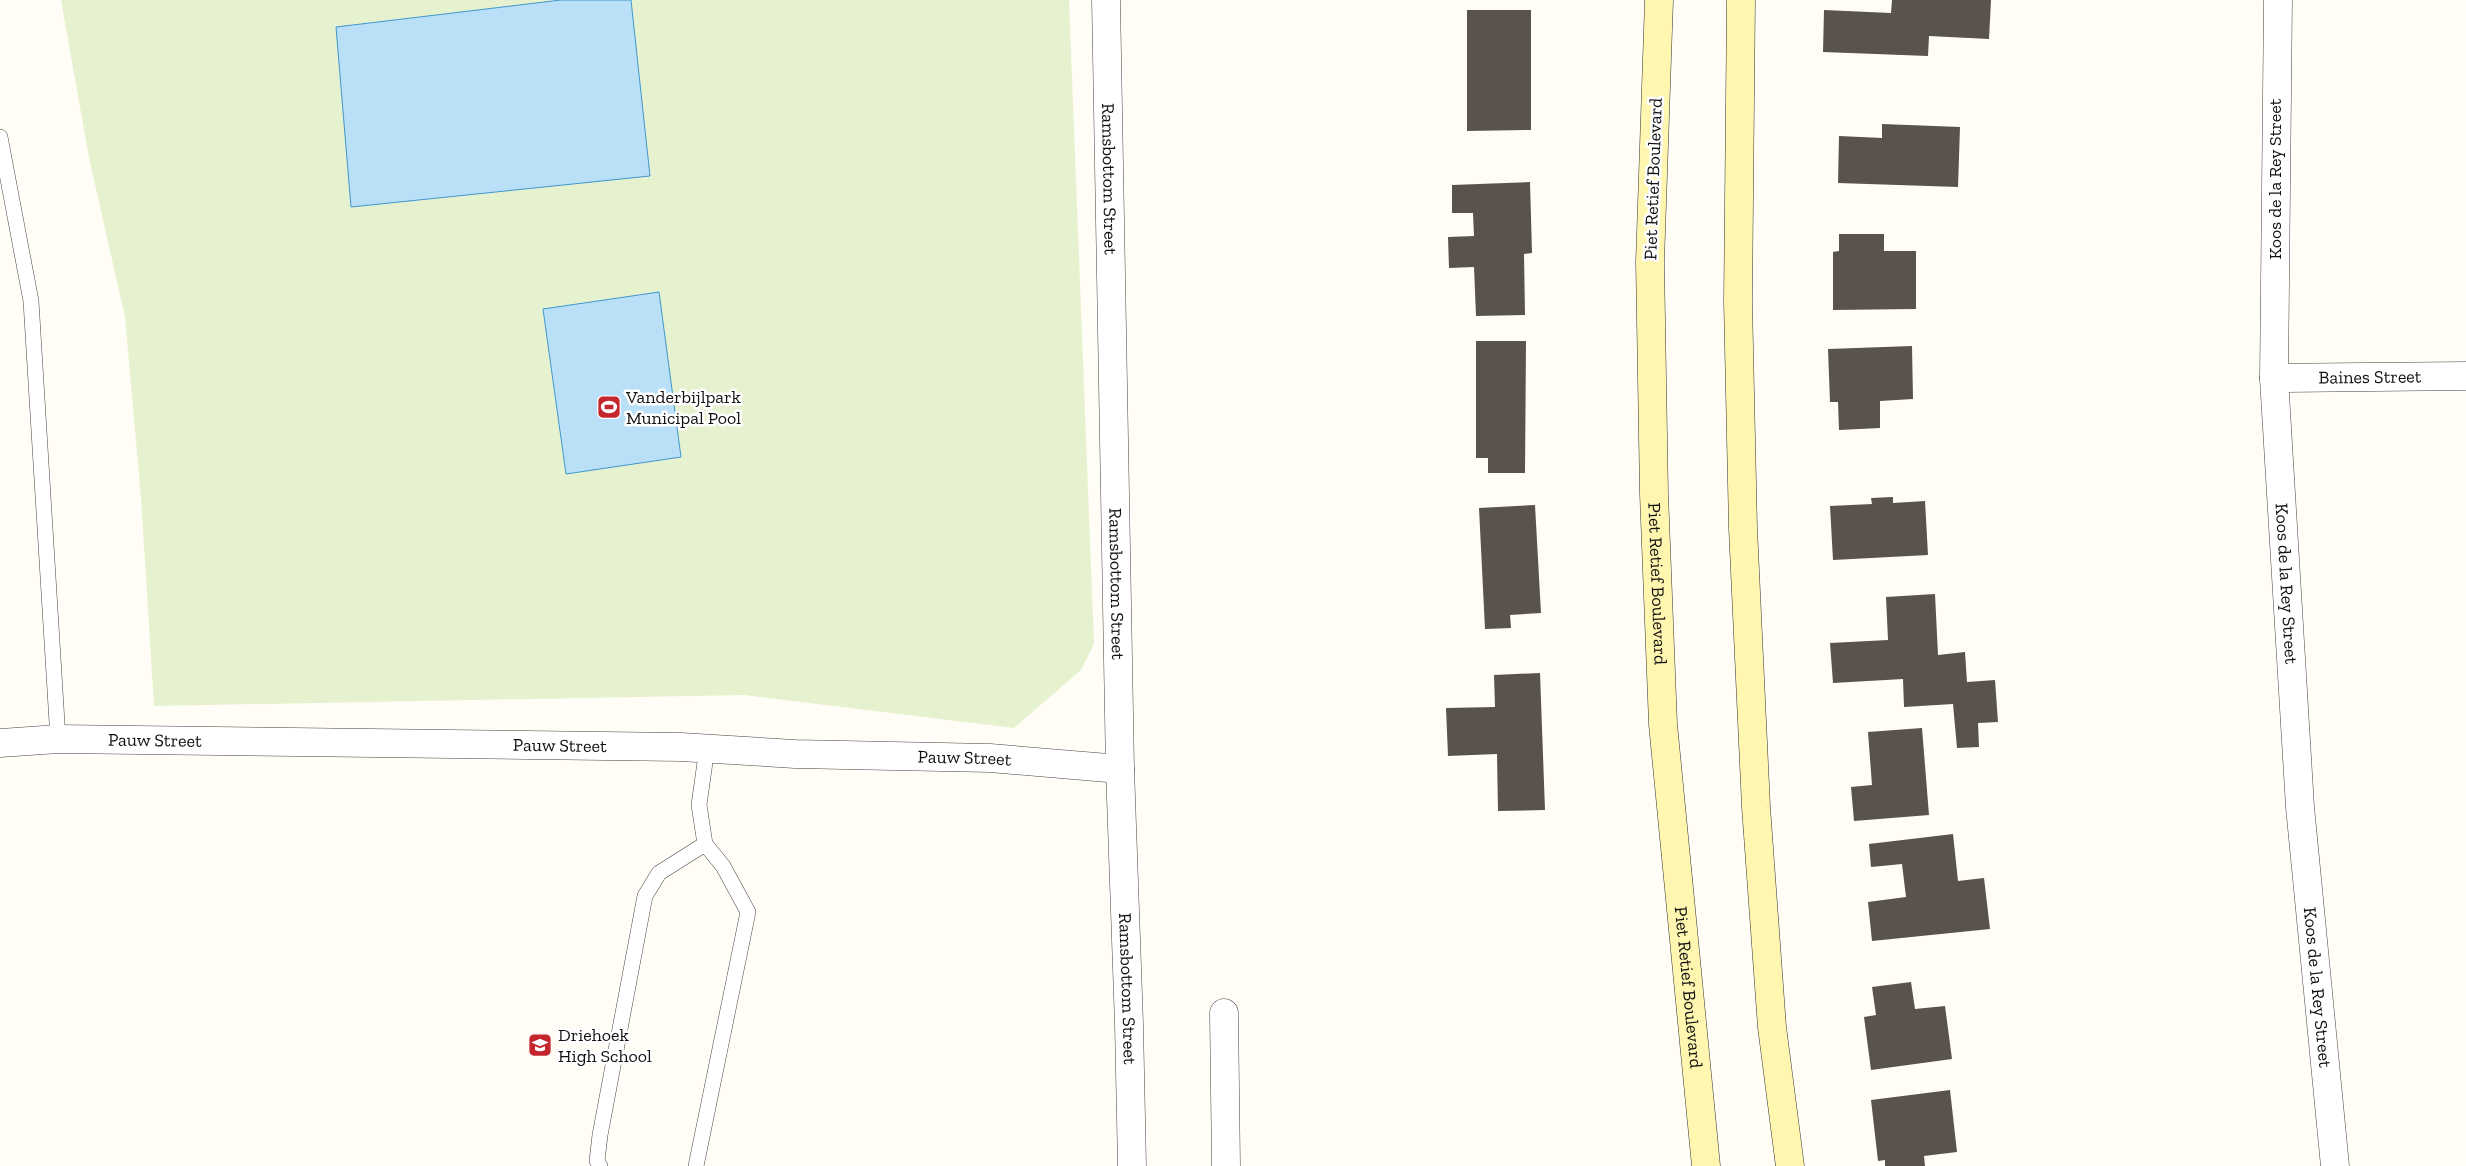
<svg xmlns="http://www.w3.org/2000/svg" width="2466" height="1166" font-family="'Zilla Slab',serif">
  <rect width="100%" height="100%" fill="#fffdf5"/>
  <path fill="#e6f2cf" d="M61 0H1069L1094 644 1081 670 1014 728 744 695 154 706 141 498 125 317 89 158Z"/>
  <path fill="#b9e0f7" stroke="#3f96cf" d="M561 0H631L650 176 351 207 336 27Z
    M659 292 681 457 566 474 543 309Z"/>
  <path fill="#5a524d" d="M1892 0H1991L1989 39 1929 36 1928 56 1823 52 1824 10 1891 13Z
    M1467 10H1531V130L1467 131Z
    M1882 124 1960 127 1958 187 1838 183 1839 136 1882 138Z
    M1530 182 1532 253 1524 254 1525 315 1476 316 1474 267 1449 268 1448 237 1474 236 1473 213H1452V185Z
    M1839 234H1884V251H1916V309L1833 310V252L1839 251Z
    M1476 341H1526L1525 473H1488V458H1476Z
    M1912 346 1913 399 1880 401V428L1839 430 1838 402H1830L1828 349Z
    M1893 497V503L1925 501 1928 555 1833 560 1830 506 1872 504 1871 498Z
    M1535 505 1541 613 1510 615 1511 628 1485 629 1479 508Z
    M1935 594 1938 655 1965 652 1967 682 1995 680 1998 722 1978 723 1979 747 1957 748 1953 704 1904 707 1903 679 1833 683 1830 643 1888 640 1886 597Z
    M1540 673 1545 810 1498 811 1497 754 1448 756 1446 708 1495 707 1494 675Z
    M1922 728 1929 815 1854 821 1851 787 1872 785 1868 732Z
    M1953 834 1958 881 1984 878 1990 929 1872 941 1868 902 1906 897 1902 864 1871 867 1869 844Z
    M1911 982 1915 1009 1945 1006 1952 1059 1871 1070 1864 1017 1876 1015 1872 987Z
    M1950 1090 1957 1152 1924 1156 1925 1166H1885V1160L1878 1161 1871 1100Z"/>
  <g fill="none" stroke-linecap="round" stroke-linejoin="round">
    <g stroke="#444" stroke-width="16">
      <path id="lane" d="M0 137 31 301 58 739
        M600 1166 597 1161 600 1135 645 896 659 873 705 844
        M696 1166 748 912 723 866 705 844 699 805 707 748"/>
    </g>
    <g stroke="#444" stroke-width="29">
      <g id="street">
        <path id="s1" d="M1106 0 1120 769 1129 1024 1132 1166"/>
        <path id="s2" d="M2278 0 2274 378 2300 807 2335 1166"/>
        <path id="s3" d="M2274 378 2466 376"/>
        <path id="s4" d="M0 743 58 739 681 747 795 754 990 758 1120 769"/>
        <path d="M1224 1013 1226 1166"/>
      </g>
    </g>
    <g stroke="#333" stroke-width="29">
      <g id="secondary">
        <path id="s5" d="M1659 0 1650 262 1654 494 1663 724 1706 1166"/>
        <path d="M1741 0 1738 302 1743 528 1756 807 1772 1027 1790 1166"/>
      </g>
    </g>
    <use href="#lane" stroke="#fff" stroke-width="15"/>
    <use href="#street" stroke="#fff" stroke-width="28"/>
    <use href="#secondary" stroke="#fff6b0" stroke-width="28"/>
  </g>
  <defs>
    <g id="stadium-square" transform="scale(1.25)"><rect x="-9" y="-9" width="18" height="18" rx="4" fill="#c4262e" stroke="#fff"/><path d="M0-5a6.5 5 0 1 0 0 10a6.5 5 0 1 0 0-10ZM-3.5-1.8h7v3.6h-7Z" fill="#fff"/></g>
    <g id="school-square" transform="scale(1.25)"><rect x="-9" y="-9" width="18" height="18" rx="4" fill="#c4262e" stroke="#fff"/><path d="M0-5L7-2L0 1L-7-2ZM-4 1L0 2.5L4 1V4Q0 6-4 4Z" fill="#fff"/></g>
  </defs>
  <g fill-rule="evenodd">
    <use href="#stadium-square" x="609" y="407"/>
    <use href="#school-square" x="540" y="1045"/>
  </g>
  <g text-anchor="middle" stroke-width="5" stroke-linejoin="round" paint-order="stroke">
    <g font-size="18" fill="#111" stroke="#fff">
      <text dy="6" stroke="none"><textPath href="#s1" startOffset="179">Ramsbottom Street</textPath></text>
      <text transform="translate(1653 179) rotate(-88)" y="6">Piet Retief Boulevard</text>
      <text transform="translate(2275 179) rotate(-90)" y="6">Koos de la Rey Street</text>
      <text dy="6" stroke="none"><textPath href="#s3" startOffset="96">Baines Street</textPath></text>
      <text dy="6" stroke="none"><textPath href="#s1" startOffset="584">Ramsbottom Street</textPath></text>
      <text dy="6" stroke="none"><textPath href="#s5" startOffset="584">Piet Retief Boulevard</textPath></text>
      <text dy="6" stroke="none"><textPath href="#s2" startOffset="584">Koos de la Rey Street</textPath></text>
      <text dy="6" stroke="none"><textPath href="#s4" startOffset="155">Pauw Street</textPath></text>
      <text dy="6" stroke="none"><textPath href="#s4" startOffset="560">Pauw Street</textPath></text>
      <text dy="6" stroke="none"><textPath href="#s4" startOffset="965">Pauw Street</textPath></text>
      <text dy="6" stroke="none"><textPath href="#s1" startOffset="989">Ramsbottom Street</textPath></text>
      <text dy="6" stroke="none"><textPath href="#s5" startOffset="989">Piet Retief Boulevard</textPath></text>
      <text dy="6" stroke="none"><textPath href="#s2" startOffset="989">Koos de la Rey Street</textPath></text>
    </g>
    <g font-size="18" fill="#111" stroke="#fff" text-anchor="start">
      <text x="626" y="403">Vanderbijlpark<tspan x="626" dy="21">Municipal Pool</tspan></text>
      <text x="558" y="1041">Driehoek<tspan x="558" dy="21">High School</tspan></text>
    </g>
  </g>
</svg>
